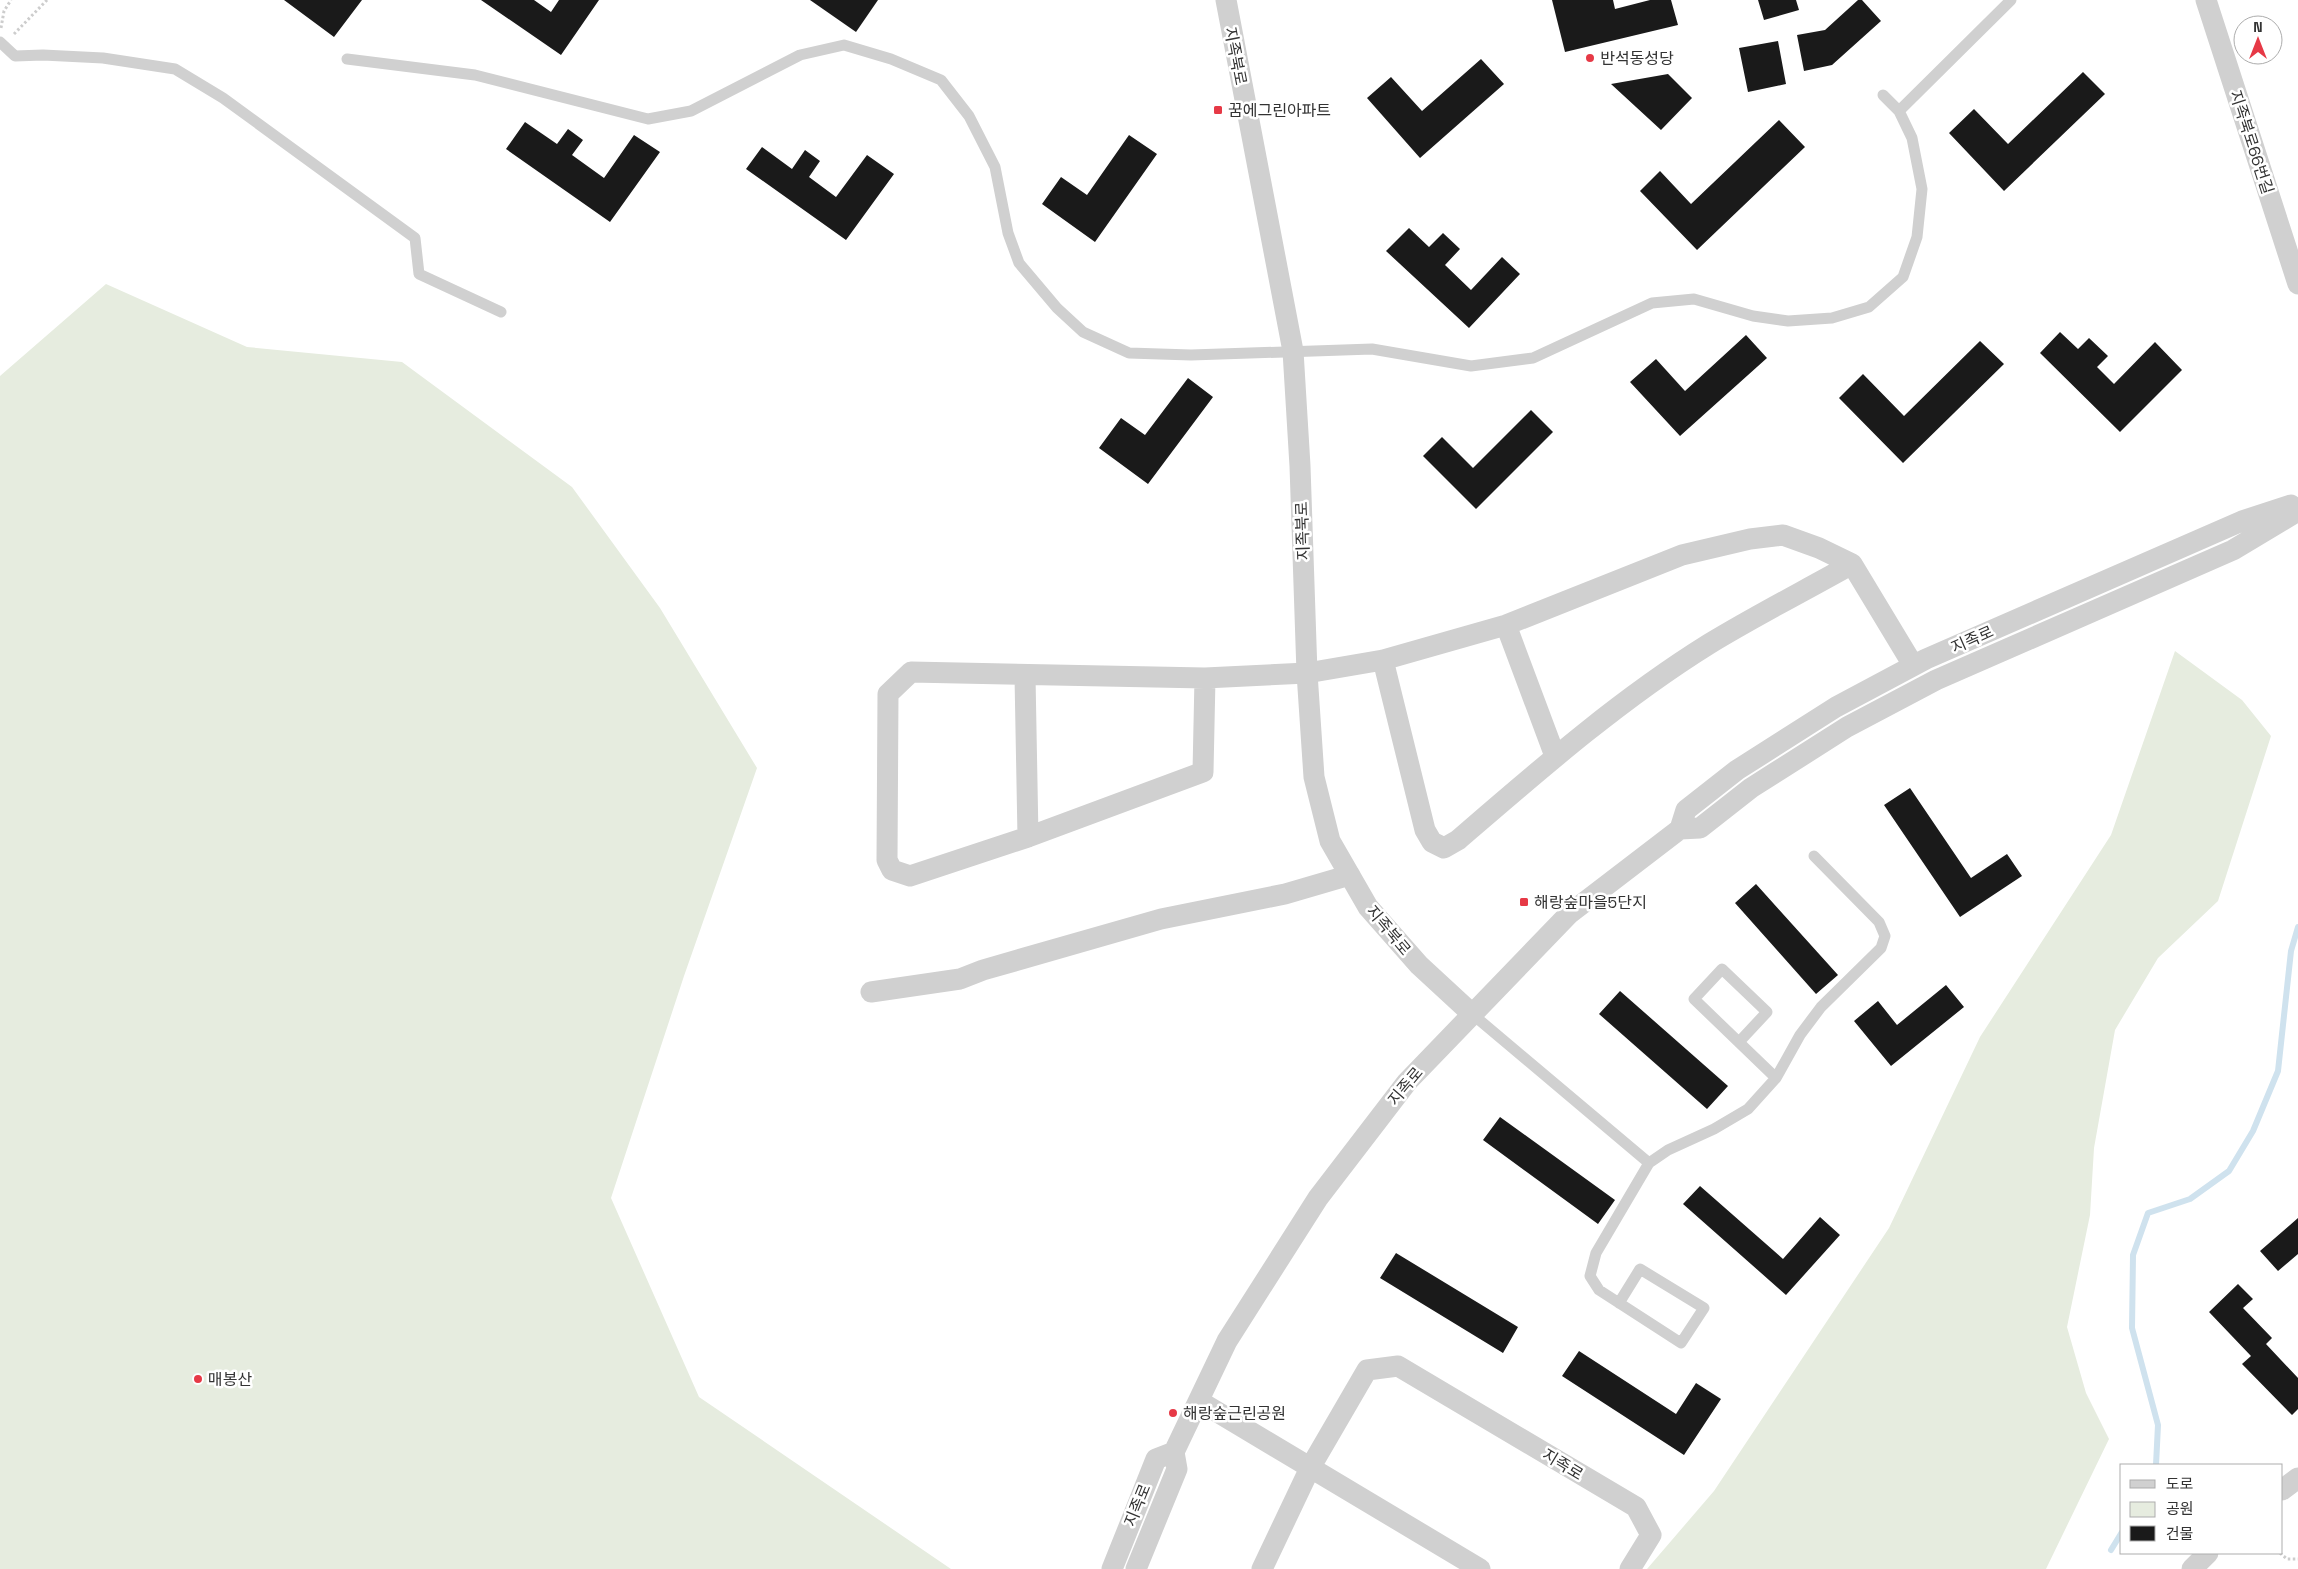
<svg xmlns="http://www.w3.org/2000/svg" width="2298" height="1569" font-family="'Space Grotesk','Noto Sans KR',sans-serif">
  <rect width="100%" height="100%" fill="#fff"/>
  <path fill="#e6ecdf" d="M106 284 247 347 402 362 572 487 660 608 757 768 684 976 611 1198 699 1397 951 1569H0V376Z
    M2175 651 2242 700 2271 736 2218 901 2158 958 2115 1030 2094 1148 2090 1215 2067 1327 2086 1393 2109 1439 2046 1569H1647L1714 1491 1889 1228 1980 1037 2111 835Z"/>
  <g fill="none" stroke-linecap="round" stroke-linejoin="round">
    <path stroke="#cfe2ee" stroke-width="6" d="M2156 1465 2158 1425 2132 1328 2133 1255 2148 1213 2190 1199 2229 1171 2253 1131 2278 1071 2291 951 2298 927
      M2111 1550 2122 1532"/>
  </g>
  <path fill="#1a1a1a" d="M284 0H362L334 37Z
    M481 0H534L551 12 559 0H599L561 55Z
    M810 0H878L856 32Z
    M1552 0H1613L1615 9 1650 0H1671L1678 25 1565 52Z
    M1758 0H1796L1799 10 1764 20Z
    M1858 0H1862L1881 21 1832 65 1804 71 1797 35 1825 30Z
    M1778 41 1786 84 1748 92 1739 48Z
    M1481 59 1504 84 1420 158 1367 98 1391 77 1422 111Z
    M2083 72 2105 94 2004 191 1949 133 1974 109 2008 144Z
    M1668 74 1692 98 1661 130 1611 84Z
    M1779 120 1805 147 1697 250 1640 191 1660 171 1691 204Z
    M525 122 557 144 568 129 583 140 572 155 604 178 634 135 660 152 610 222 506 149Z
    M1129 135 1157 154 1095 242 1042 204 1061 177 1087 195Z
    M762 147 792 169 805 150 820 161 809 177 836 197 867 155 894 174 846 240 746 169Z
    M1409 228 1429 247 1443 233 1460 249 1445 265 1471 290 1502 257 1520 274 1469 328 1386 251Z
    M2060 332 2078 349 2089 338 2108 356 2097 367 2114 384 2155 342 2182 370 2120 432 2040 353Z
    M1746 335 1767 358 1680 436 1630 382 1656 359 1685 391Z
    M1980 341 2004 364 1903 463 1839 398 1863 374 1904 416Z
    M1188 378 1213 397 1148 484 1099 448 1121 418 1145 435Z
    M1531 410 1553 432 1476 509 1423 456 1442 437 1473 468Z
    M1910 788 1971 878 2007 854 2022 876 1960 917 1884 805Z
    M1756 884 1838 975 1816 994 1735 903Z
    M1946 985 1964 1007 1891 1066 1854 1021 1878 1001 1897 1025Z
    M1620 991 1728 1086 1707 1109 1599 1014Z
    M1500 1117 1615 1200 1598 1224 1483 1140Z
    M1700 1186 1783 1259 1820 1217 1840 1235 1786 1295 1683 1204Z
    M2298 1218V1254L2278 1271 2260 1251Z
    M1396 1253 1518 1327 1503 1353 1380 1278Z
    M2238 1284 2253 1299 2243 1308 2272 1338 2266 1344 2298 1378V1409L2292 1415 2242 1364 2251 1356 2209 1312Z
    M1579 1351 1676 1414 1696 1383 1721 1399 1684 1455 1562 1376Z"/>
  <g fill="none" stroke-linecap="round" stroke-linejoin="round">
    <path stroke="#cdcdcd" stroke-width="3" stroke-dasharray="2.5 2.5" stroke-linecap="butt" d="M1 28 4 11 11 0
      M14 34 47 0
      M2280 1553 2287 1559H2298"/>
    <path stroke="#d0d0d0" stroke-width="11" d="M0 42 15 56 43 55 103 58 175 69 223 98 415 238 419 274 501 312
      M347 59 475 75 648 119 691 111 800 55 844 45 891 59 941 80 969 116 995 167 1008 233 1019 263 1057 308 1083 332 1129 353 1191 355 1372 349 1471 366 1533 358 1652 303 1694 299 1753 316 1788 321 1832 318 1869 307 1903 277 1917 237 1922 189 1912 138 1899 111 1883 95
      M1899 111 2011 0
      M1471 1013 1649 1163
      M1739 1042 1767 1012 1722 969 1694 999 1776 1078
      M1619 1303 1640 1269 1704 1308 1681 1343 1599 1290 1590 1276 1596 1253 1649 1163 1668 1150 1714 1129 1748 1109 1776 1078 1800 1035 1821 1007 1881 948 1885 936 1879 922 1814 856"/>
    <path stroke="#d0d0d0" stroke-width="21" d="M1226 0 1293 351 1300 466 1307 673 1314 777 1330 841 1368 907 1419 965 1471 1013
      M2206 0 2298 284
      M1506 625 1555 756
      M1383 660 1425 830 1432 842 1444 848 1458 840C1538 771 1619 700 1709 644 1755 616 1804 591 1852 564
      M1025 676 1028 837
      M1205 678 1203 772 1028 837 910 876 892 870 887 860 888 694 911 672 1205 678 1307 673 1383 660 1506 625 1682 555 1750 539 1783 535 1819 548 1852 564 1913 665
      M1680 829 1686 810 1737 770 1836 707 1926 659 2242 521 2291 505
      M871 992 960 979 983 970 1161 919 1285 894 1350 875
      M1199 1401 1480 1569
      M2282 1490 2298 1478
      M1112 1569 1156 1459 1174 1452
      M1136 1569 1177 1469 1174 1452 1227 1341 1318 1198 1407 1082 1569 914 1680 829 1700 828 1751 788 1847 727 1936 680 2233 550 2298 511
      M1262 1569 1310 1468 1367 1370 1398 1366 1636 1507 1651 1535 1630 1569
      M2192 1569 2208 1553"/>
  </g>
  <g fill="#e63946" stroke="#fff" stroke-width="2">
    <circle cx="1590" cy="58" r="5"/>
    <rect x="1213" y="105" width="10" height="10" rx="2.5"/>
    <rect x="1519" y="897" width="10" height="10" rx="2.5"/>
    <circle cx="198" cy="1379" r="5"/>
    <circle cx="1173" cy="1413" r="5"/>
  </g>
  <g text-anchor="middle" stroke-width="5" stroke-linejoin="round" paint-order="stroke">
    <g font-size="16" fill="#333" stroke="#fff">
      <text transform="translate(1236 56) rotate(79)" y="6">지족북로</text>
      <text transform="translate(2252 142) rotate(72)" y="6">지족북로66번길</text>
      <text transform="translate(1302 531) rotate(-92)" y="6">지족북로</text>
      <text transform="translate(1972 639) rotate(-24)" y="6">지족로</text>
      <text transform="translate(1389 930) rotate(50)" y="6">지족북로</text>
      <text transform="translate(1405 1086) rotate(-50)" y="6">지족로</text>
      <text transform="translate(1563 1464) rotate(31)" y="6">지족로</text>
      <text transform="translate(1137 1505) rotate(-68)" y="6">지족로</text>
    </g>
    <g font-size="16" fill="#333" stroke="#fff" text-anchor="start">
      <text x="1600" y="64">반석동성당</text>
      <text x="1228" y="116">꿈에그린아파트</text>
      <text x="1534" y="908">해랑숲마을5단지</text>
      <text x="208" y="1385">매봉산</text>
      <text x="1183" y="1419">해랑숲근린공원</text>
    </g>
  </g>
  <rect x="2120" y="1464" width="162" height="90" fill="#ffffff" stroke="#adadad"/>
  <rect x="2130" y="1480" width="25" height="8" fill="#d0d0d0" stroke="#adadad"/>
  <text x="2166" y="1489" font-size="15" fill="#333333">도로</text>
  <rect x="2130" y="1502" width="25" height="15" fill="#e6ecdf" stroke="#adadad"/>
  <text x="2166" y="1514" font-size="15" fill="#333333">공원</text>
  <rect x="2130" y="1526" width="25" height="15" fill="#1a1a1a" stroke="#adadad"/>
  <text x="2166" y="1539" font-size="15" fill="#333333">건물</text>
  <g transform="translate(2258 40)"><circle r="24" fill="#ffffff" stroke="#adadad"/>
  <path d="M0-4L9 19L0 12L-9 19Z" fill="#e63946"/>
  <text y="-8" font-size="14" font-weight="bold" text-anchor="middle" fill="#333333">N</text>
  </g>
</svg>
